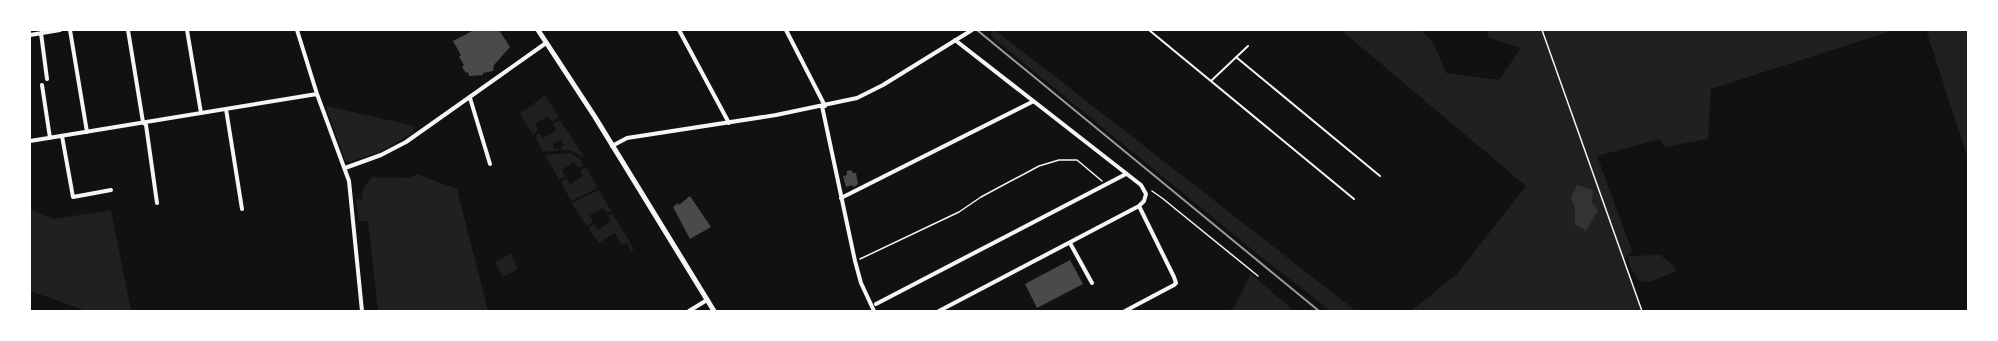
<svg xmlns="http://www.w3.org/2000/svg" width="1998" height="341" font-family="Karla,sans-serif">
  <rect width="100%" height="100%" fill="#111"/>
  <path fill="#202020" d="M990 30H995L1356 311H1331L1265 260 993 38Z
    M1341 30H1421L1434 44 1446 73 1499 80 1521 48 1489 38 1487 30H1894L1711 89 1708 139 1664 147 1660 139 1597 156 1632 251 1623 260 1642 311H1411L1457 274 1526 186Z
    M1926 30H1968V158Z
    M545 95 559 117 552 122 548 116 535 124 538 130 533 135 520 114Z
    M327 106 414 126 413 133 377 153 349 162 345 160 326 107Z
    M560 120 584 157 572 151 562 150 561 147 564 145 561 140 553 144 555 149 559 148 560 150 543 152 535 137 539 133 543 138 556 130 553 124Z
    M570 153 580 159 584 165 578 168 574 162 562 170 565 176 559 180 545 155Z
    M586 167 598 188 571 201 561 182 566 178 570 184 583 176 580 170Z
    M417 174 457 189 488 311H378L368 221H359L356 199 362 200 363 188 372 177 409 178Z
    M599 190 611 211 607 213 603 208 590 215 593 222 587 226 571 203Z
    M30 209 54 219 111 210 131 311H87L30 291Z
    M612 213 634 249 631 251 627 243 622 245 615 233 599 243 588 228 594 224 598 230 611 221 608 216Z
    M511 254 518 269 503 277 495 262Z
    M1660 255 1672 264 1676 271 1652 281 1640 282 1629 265 1628 256Z
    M1251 274 1294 311H1228L1235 306Z"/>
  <path fill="#333" d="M1577 185 1593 190 1592 202 1598 211 1586 231 1575 224V210L1571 197Z"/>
  <path fill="#4a4a4a" d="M474 30H499L510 47 494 65 493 71 483 73V75L469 76 468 72 466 73 462 67 464 65 459 57 461 55 453 41Z
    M851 170 853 173H856L858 184 854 187 852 185 846 187 843 176 847 175V171Z
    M690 196 711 227 690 239 673 207 678 203 679 205Z
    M1070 260 1083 284 1037 308 1025 284Z"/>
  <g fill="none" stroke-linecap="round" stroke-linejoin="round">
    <path stroke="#f5f5f5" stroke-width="1.5" d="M1542 30 1642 311
      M1152 191 1162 198 1258 276
      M860 259 959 212 981 197 1039 166 1059 160H1077L1102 181"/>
    <path stroke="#f5f5f5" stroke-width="2" d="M1149 30 1354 199
      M1236 57 1380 176
      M1211 81 1248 46"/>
    <path stroke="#f5f5f5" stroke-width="4" d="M70 30 87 132
      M128 30 143 122 146 125 157 203
      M187 30 201 113
      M297 30 317 94 349 181 362 311
      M679 30 729 123
      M786 30 825 106
      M41 33 47 79
      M30 35 60 30
      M42 85 50 138
      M470 98 490 164
      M822 106 855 261 861 283 874 311
      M226 109 242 209
      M62 136 73 197 111 190
      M30 141 317 94
      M612 146 627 138 776 115 857 98 883 85 972 30
      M345 168 381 155 406 142 546 43
      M841 198 1032 102
      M1070 243 1092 283
      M876 304 1126 174
      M689 311 707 300
      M939 311 1139 206 1144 201 1146 194 1141 185 955 40
      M1125 311 1174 285 1176 283 1174 277 1139 206"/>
    <path stroke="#f5f5f5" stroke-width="5" d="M538 30 595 117 714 311"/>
    <path stroke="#9a9a9a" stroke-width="2" d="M977 30 1319 311"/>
  </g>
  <rect width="1998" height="341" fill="none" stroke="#ffffff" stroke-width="62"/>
</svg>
